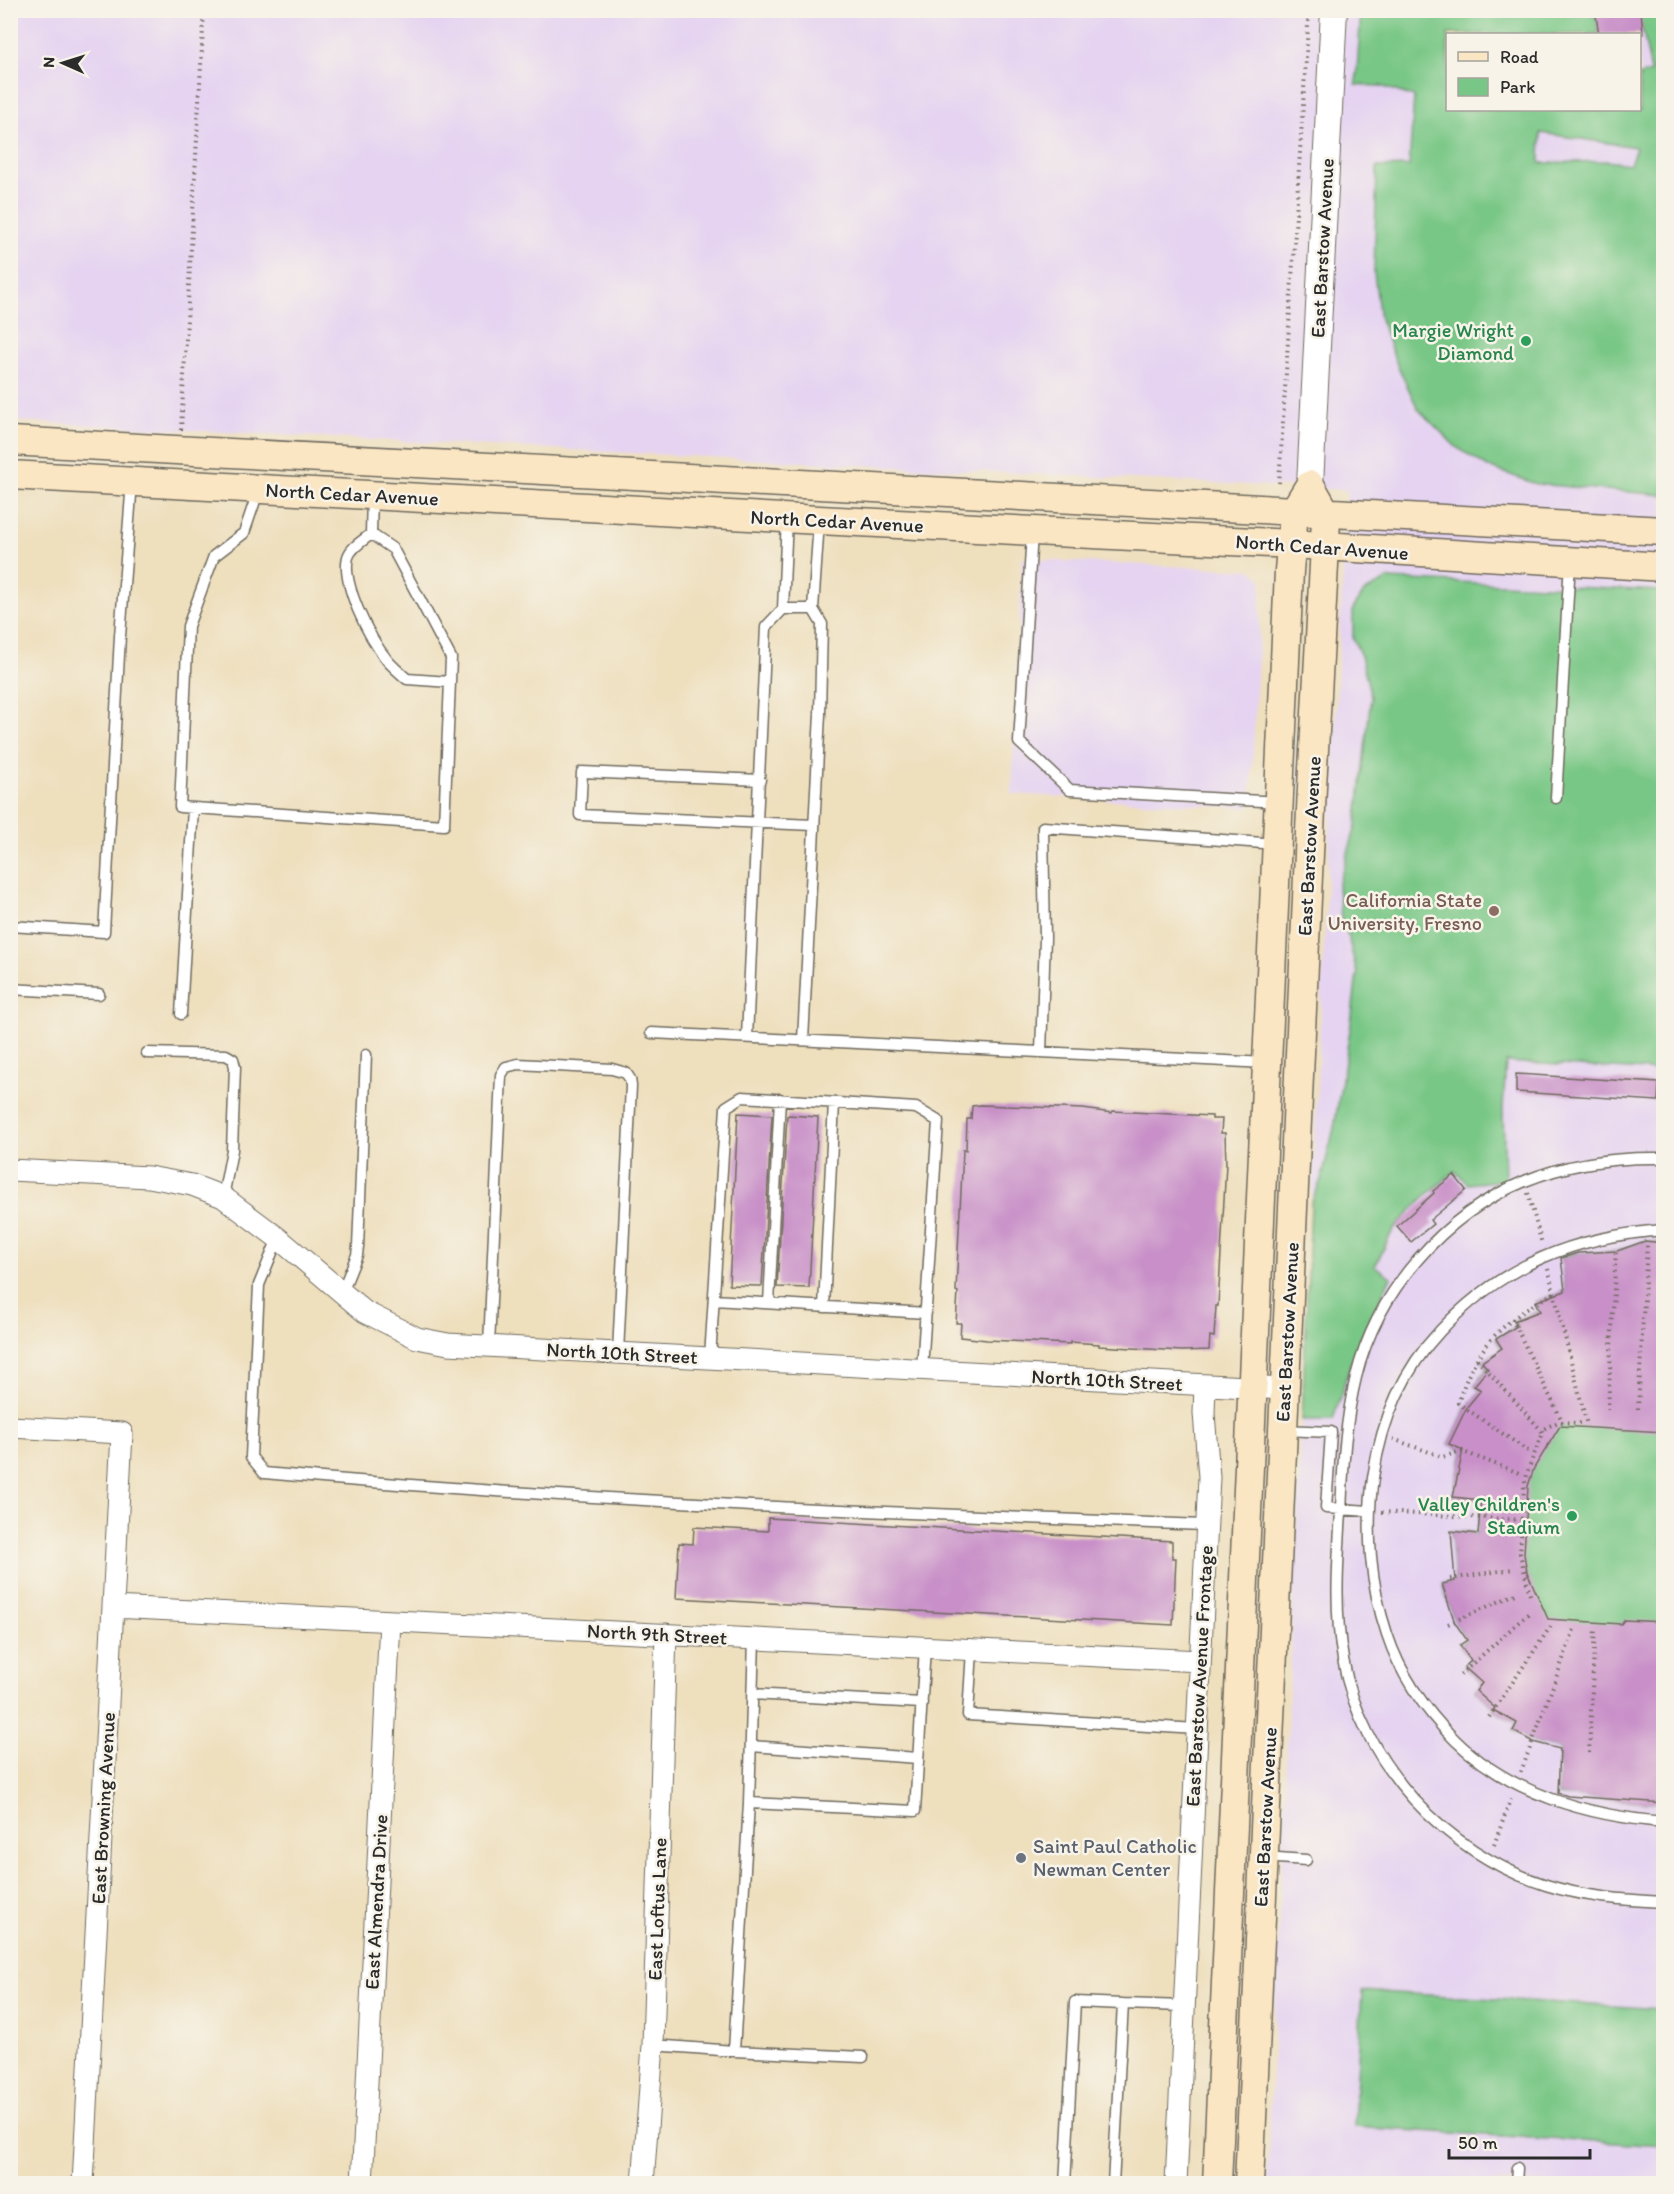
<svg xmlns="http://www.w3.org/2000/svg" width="1674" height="2194" font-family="Itim,sans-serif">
  <rect width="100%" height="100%" fill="#f7f3e8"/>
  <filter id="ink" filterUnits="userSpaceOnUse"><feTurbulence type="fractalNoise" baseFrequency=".0167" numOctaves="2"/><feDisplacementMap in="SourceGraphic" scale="12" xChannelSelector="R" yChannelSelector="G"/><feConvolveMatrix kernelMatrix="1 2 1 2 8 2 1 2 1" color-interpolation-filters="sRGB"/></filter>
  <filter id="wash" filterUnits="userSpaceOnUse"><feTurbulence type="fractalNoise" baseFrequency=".008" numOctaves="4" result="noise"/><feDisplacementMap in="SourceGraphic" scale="24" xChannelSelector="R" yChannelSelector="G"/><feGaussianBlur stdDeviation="1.35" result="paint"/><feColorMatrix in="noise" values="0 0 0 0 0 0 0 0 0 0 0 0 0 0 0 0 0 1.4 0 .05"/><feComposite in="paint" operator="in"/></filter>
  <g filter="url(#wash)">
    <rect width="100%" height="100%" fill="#eedfbd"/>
    <path fill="#e5d3f1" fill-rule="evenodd" d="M10 11H1663V2183H1267L1312 1192 1347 490 11 421ZM1448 34H1640V110H1448Z
      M1022 559 1252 570 1262 580 1250 808 1012 794Z"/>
    <path fill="#79c786" stroke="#527958" stroke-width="1.5" fill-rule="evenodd" d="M1361 11H1559L1560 13 1596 16 1599 34H1448V110H1640V75L1651 72 1641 21V11H1663V495L1536 484 1488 467 1456 447 1418 409 1396 362 1380 319 1374 273 1377 167 1409 166 1414 97 1381 86 1356 85ZM1541 133 1635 147 1636 148 1630 164 1607 161 1540 163Z
      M1388 579 1663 591V1071L1506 1062 1503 1108 1505 1180 1468 1184 1455 1171 1422 1199 1393 1230 1375 1266 1391 1277 1355 1350 1333 1420H1302L1311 1204 1322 1177 1334 1128 1351 1024 1357 973 1348 936 1341 919 1338 886 1356 826 1371 697 1361 656 1353 639V609L1364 592Z
      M1645 1241 1663 1243V1803L1558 1795 1560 1749 1533 1742 1513 1731 1517 1723 1493 1710 1495 1708 1476 1691 1482 1683 1464 1667 1471 1660 1460 1645 1466 1639 1455 1623 1442 1584 1455 1581 1451 1531 1478 1533 1481 1500 1453 1497 1463 1450 1449 1444 1467 1407 1481 1390 1474 1386 1487 1369 1482 1362 1502 1349 1496 1339 1516 1326 1514 1321 1539 1311 1535 1302 1565 1291 1561 1254 1617 1251Z
      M1362 1991 1663 2009V2146L1354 2127Z"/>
    <g id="blocks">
      <path fill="#c88fc8" d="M1595 10H1641L1643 34H1599Z
        M1516 1074 1659 1083 1658 1101 1516 1092Z
        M981 1105 1083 1109 1112 1113V1111L1212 1116V1119H1222L1221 1133H1225L1226 1164 1218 1306H1216L1214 1337 1210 1336 1209 1350 1182 1351 1099 1346V1344L1070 1342V1344L987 1340 960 1337 961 1323H956L958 1292 956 1291 963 1150H966L967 1119H971L972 1106Z
        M738 1113 772 1115 762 1286H758L729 1285Z
        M789 1115 818 1117 809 1288 777 1287 787 1116Z
        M1454 1175 1466 1190 1430 1220 1433 1224 1411 1242 1397 1226 1434 1193 1433 1191Z
        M1645 1241 1664 1243V1432L1560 1426 1534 1468 1528 1486 1524 1554 1527 1572 1548 1619 1621 1624 1624 1620 1664 1622V1803L1568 1796 1558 1793 1560 1749 1533 1742 1513 1731 1517 1723 1493 1710 1495 1708 1476 1691 1482 1683 1464 1667 1471 1661 1460 1645 1467 1640 1455 1623 1442 1584 1455 1581 1451 1531 1478 1534 1481 1500 1453 1497 1463 1450 1449 1444 1467 1407 1481 1390 1474 1386 1488 1369 1482 1362 1502 1348 1496 1339 1517 1326 1514 1321 1540 1311 1535 1302 1565 1291 1561 1258 1578 1253 1617 1251Z
        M768 1518 1172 1541V1558H1176L1173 1625 676 1598 679 1543 693 1544 694 1527 768 1531Z"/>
    </g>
  </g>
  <g filter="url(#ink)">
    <use href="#blocks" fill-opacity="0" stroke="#6f6a5e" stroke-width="1.5"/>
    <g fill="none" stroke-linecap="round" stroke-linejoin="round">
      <g stroke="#6f6a5e" stroke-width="13">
        <path id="service" d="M259 489 244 533 214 556 188 626 180 807 444 825 451 658 393 549 371 534 372 496
          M1032 533 1019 742 1070 790 1279 802
          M371 534C364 540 351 547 348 557 341 584 370 639 387 660 393 667 400 673 407 679L450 682
          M783 609H813
          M760 780 582 772 580 815 814 825
          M1556 798 1570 562
          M10 926 104 932 120 636 132 482
          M10 989 99 994
          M181 1014 193 808
          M651 1033 1267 1063
          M747 1037 766 627 783 609 787 518
          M803 1040 820 714 822 624 813 609 819 521
          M1041 1052 1045 938 1043 827 1277 844
          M147 1053 226 1055 233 1059 235 1067 232 1150 223 1197
          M1664 1158C1616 1157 1568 1163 1525 1181 1443 1215 1377 1291 1356 1377 1345 1421 1343 1467 1341 1512 1338 1561 1334 1611 1343 1659 1361 1764 1446 1853 1546 1885 1584 1897 1624 1900 1664 1902
          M1664 1230C1575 1236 1501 1265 1440 1331 1366 1410 1354 1536 1387 1634 1400 1674 1426 1711 1455 1740 1510 1794 1589 1816 1664 1822
          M278 1238 259 1285 251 1457 264 1473C577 1501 892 1513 1206 1525
          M342 1292 357 1255 358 1247 366 1055
          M714 1300 926 1313
          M769 1303 780 1099
          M824 1307 834 1103
          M489 1346 501 1075 506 1067 518 1064 612 1069 626 1073 630 1079 631 1086 618 1353
          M710 1358 726 1107 742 1097 916 1108 938 1121 922 1370
          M1283 1430 1331 1432 1326 1508 1369 1511
          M754 1639 749 1803 915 1811 925 1647
          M972 1650 968 1715 1197 1729
          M752 1694 922 1703
          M751 1746 918 1758
          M1264 1857 1306 1860
          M1123 2004 1184 2006
          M653 2045 734 2051 749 1803
          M734 2051 863 2057
          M1065 2184 1075 2002 1123 2004 1113 2184
          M1516 2184 1517 2168"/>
      </g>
      <g stroke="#6f6a5e" stroke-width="23">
        <path id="minor" d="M10 1170 149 1177 192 1185 223 1197 278 1238 365 1312 417 1338 448 1344 1284 1389
          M10 1427 122 1433 83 2184
          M113 1607 1200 1661
          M362 2184 390 1621
          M643 2184 653 2045 666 1634
          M1176 2184 1209 1477 1204 1413 1205 1385"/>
      </g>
      <g stroke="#6f6a5e" stroke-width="28">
        <path id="tertiary" d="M1310 485 1334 10"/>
      </g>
      <g stroke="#6f6a5e" stroke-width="31">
        <path id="secondary" d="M10 441 1664 531
          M10 475 819 520 1291 544 1664 567
          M1217 2184 1289 571 1294 511 1310 485 1326 513 1325 546 1312 787 1249 2184"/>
      </g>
      <path stroke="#6f6a5e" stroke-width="4" stroke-dasharray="1.5 4.5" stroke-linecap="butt" d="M181 430 204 10
        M1279 483 1309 10
        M1528 1193 1542 1244
        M1548 1269 1587 1425
        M1512 1319 1562 1421
        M1477 1359 1541 1430
        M1638 1409 1647 1245
        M1608 1410 1616 1249
        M1393 1439 1443 1457 1461 1451 1519 1473
        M1528 1451 1458 1403C1476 1345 1503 1321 1554 1293
        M1382 1512 1522 1520
        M1450 1579 1512 1569
        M1530 1595 1520 1554 1524 1486 1529 1467 1543 1433 1541 1430 1558 1422 1580 1423
        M1448 1624 1518 1593
        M1460 1675 1530 1612
        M1489 1717 1553 1623
        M1589 1753 1595 1628
        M1521 1772 1575 1627
        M1494 1845 1512 1796"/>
      <use href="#service" stroke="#fff" stroke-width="10"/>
      <use href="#minor" stroke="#fff" stroke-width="21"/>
      <use href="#tertiary" stroke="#fff" stroke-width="26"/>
      <use href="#secondary" stroke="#fbe6c3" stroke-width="28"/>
    </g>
  </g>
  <g fill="#2e9e5b" stroke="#f7f3e8" stroke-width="2">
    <circle cx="1526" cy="341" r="6"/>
    <circle cx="1572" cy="1516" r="6"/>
  </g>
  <circle fill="#8d6e63" stroke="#f7f3e8" stroke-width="2" cx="1494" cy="911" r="6"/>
  <circle fill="#6b7280" stroke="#f7f3e8" stroke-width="2" cx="1021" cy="1858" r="6"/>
  <g text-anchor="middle" stroke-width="5" stroke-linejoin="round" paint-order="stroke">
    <g font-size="20" fill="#2b2b2b" stroke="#f7f3e8">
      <text transform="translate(1322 248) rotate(-87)" y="7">East Barstow Avenue</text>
      <text transform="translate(352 494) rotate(3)" y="7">North Cedar Avenue</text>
      <text transform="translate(837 521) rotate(3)" y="7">North Cedar Avenue</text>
      <text transform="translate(1322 547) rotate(4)" y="7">North Cedar Avenue</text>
      <text transform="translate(1309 846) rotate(-87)" y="7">East Barstow Avenue</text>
      <text transform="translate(1287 1332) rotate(-87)" y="7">East Barstow Avenue</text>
      <text transform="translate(622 1353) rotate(3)" y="7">North 10th Street</text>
      <text transform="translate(1107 1380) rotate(3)" y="7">North 10th Street</text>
      <text transform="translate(657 1634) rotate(3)" y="7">North 9th Street</text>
      <text transform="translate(1199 1676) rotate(-87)" y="7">East Barstow Avenue Frontage</text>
      <text transform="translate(103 1808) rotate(-87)" y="7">East Browning Avenue</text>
      <text transform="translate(1265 1817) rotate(-87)" y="7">East Barstow Avenue</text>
      <text transform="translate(376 1902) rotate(-87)" y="7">East Almendra Drive</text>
      <text transform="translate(657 1909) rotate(-88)" y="7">East Loftus Lane</text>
    </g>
    <g font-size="20" fill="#27864d" stroke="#f7f3e8" text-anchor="end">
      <text x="1514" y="337">Margie Wright<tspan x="1514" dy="23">Diamond</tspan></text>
      <text x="1560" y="1511">Valley Children's<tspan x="1560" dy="23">Stadium</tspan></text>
    </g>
    <g font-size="20" fill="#785e54" stroke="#f7f3e8" text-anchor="end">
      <text x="1482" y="907">California State<tspan x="1482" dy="23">University, Fresno</tspan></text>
    </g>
    <g font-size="20" fill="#5b616d" stroke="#f7f3e8" text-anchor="start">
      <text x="1033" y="1853">Saint Paul Catholic<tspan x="1033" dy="23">Newman Center</tspan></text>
    </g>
  </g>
  <rect width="1674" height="2194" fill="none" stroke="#f7f3e8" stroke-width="36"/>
  <rect x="1446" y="33" width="195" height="78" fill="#f7f3e8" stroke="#a5a39c" stroke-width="1.5"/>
  <rect x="1458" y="52" width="30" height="9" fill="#fbe6c3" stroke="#a5a39c" stroke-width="1.5"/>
  <text x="1500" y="63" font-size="18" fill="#2b2b2b">Road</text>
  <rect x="1458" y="78" width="30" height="18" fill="#79c786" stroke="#a5a39c" stroke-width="1.5"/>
  <text x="1500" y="93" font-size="18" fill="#2b2b2b">Park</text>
  <g transform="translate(63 63) rotate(273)" stroke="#f7f3e8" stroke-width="4.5" paint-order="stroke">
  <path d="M0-4.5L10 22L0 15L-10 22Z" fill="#2b2b2b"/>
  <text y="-9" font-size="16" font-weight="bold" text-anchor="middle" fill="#2b2b2b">N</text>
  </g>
  <path d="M1449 2149v9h141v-9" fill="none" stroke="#2b2b2b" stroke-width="3"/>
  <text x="1458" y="2149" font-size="18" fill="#2b2b2b" stroke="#f7f3e8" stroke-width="4.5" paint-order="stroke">50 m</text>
</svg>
